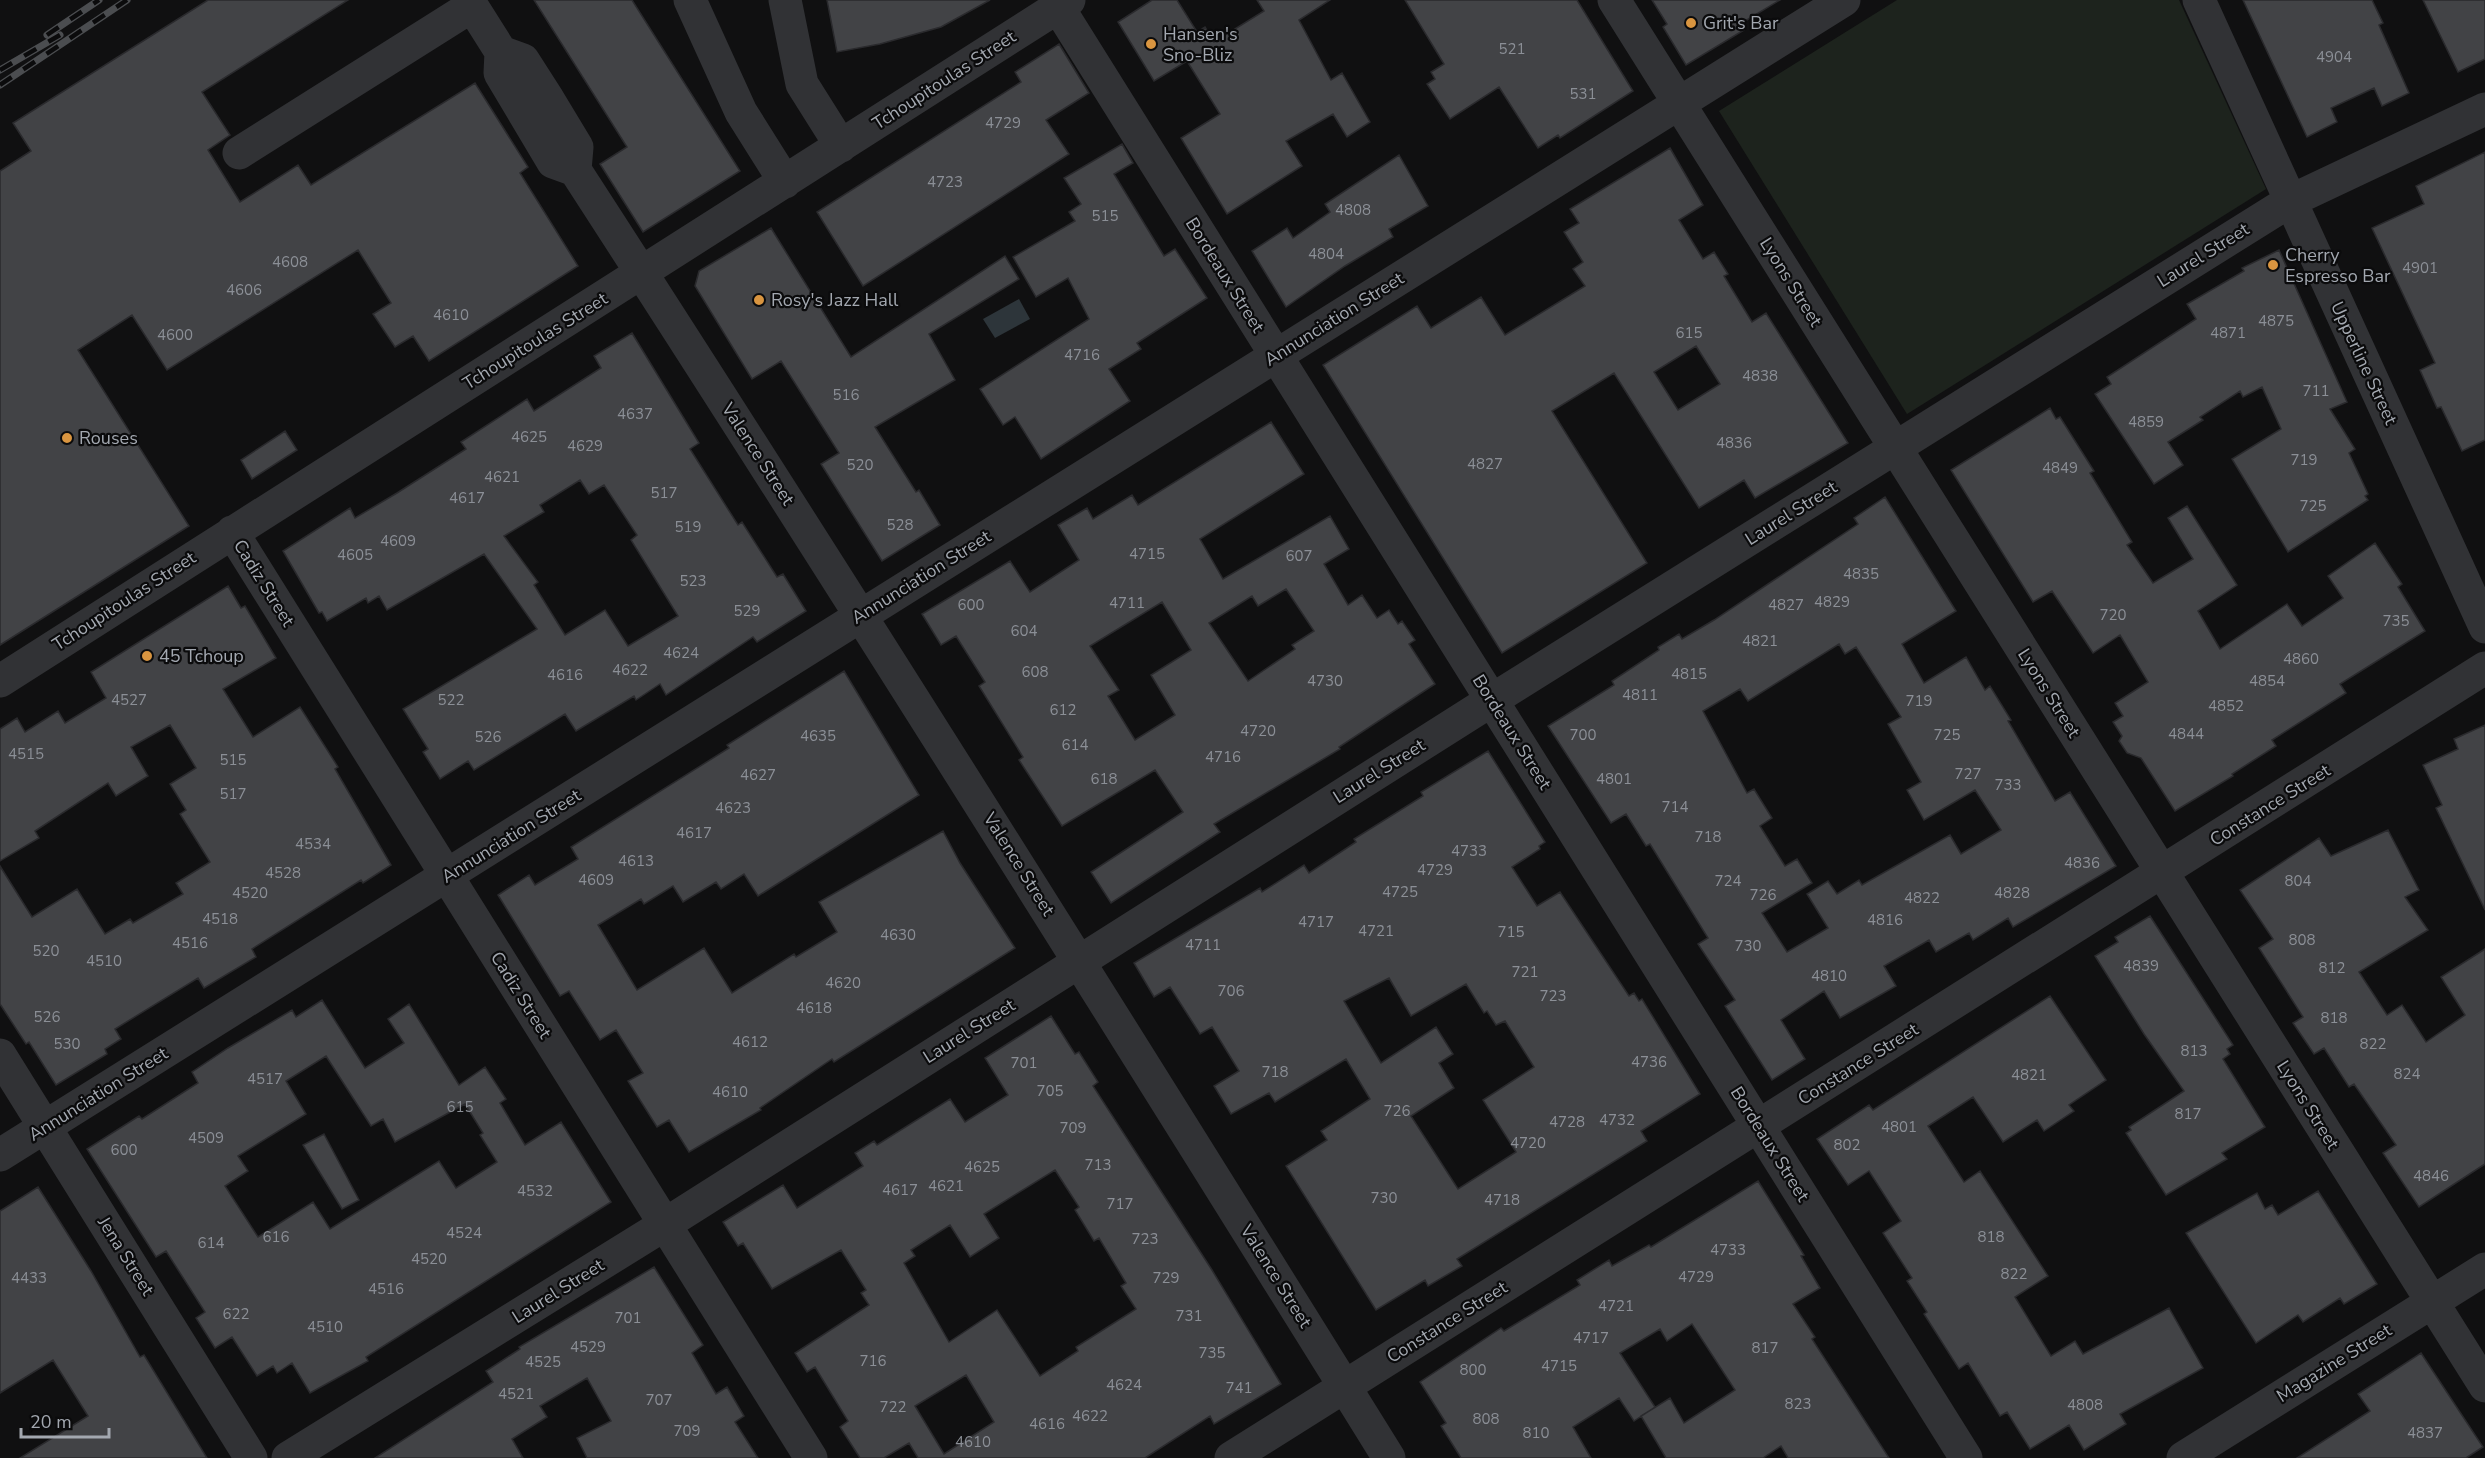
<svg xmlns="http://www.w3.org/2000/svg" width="2485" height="1458" font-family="'Nunito Sans',sans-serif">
  <rect width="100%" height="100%" fill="#101011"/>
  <path fill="#1d231d" d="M1897 0H2179L2266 189 1907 414 1719 111Z"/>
  <path fill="#2d353a" d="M1019 299 1030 319 995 338 983 319Z"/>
  <path fill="#424346" stroke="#2a2a2d" stroke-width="1.5" fill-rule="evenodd" d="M208 0H348L202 92 230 135 208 150 240 202 298 165 311 185 475 83 528 167 520 173 578 266 429 361 413 336 395 347 373 314 391 303 358 250 167 370 132 315 78 350 189 526 0 645V171L31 151 13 123Z
    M534 0H632L740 171 643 232 600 164 627 147Z
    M827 0H990L941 27 880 44 837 52Z
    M1152 0H1177L1197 32 1205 27 1214 42 1264 11 1257 0H1330L1299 20 1331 80 1342 73 1370 122 1347 137 1333 114 1286 141 1302 166 1227 214 1181 138 1220 114 1187 61 1154 81 1118 22Z
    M1405 0H1577L1633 91 1560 138 1558 135 1538 148 1499 87 1450 119 1427 84 1435 79 1431 72 1444 64Z
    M1652 0H1780L1740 24 1744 30 1686 65 1663 27 1667 24Z
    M2243 0H2372L2383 23 2379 25 2409 93 2382 106 2374 88 2331 108 2337 122 2307 137Z
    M2423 0H2485V59L2458 72Z
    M1059 44 1089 93 1046 120 1069 154 863 286 817 212 1021 82 1015 72Z
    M1122 144 1133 163 1114 174 1164 256 1175 249 1207 298 1137 343 1141 349 1109 369 1130 401 1041 459 1015 417 1003 425 980 389 1089 319 1068 278 1036 297 1013 257 1075 221 1069 212 1081 204 1064 178Z
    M1670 148 1703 205 1679 220 1703 259 1714 252 1728 274 1724 276 1752 322 1766 313 1848 443 1755 498 1744 480 1699 508 1614 373 1552 411 1647 563 1502 653 1323 365 1417 306 1431 328 1481 297 1505 335 1585 286 1573 269 1583 262 1564 232 1579 223 1570 209ZM1696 346 1720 384 1678 410 1654 372Z
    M2485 152V440L2462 451 2441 407 2437 408 2420 370 2435 363 2372 228 2424 204 2416 186Z
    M1399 155 1428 206 1389 229 1393 237 1345 266 1286 307 1252 251 1287 228 1293 238 1330 212 1325 204Z
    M771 228 851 357 1005 256 1019 279 929 334 955 380 875 427 916 492 919 490 940 525 882 561 821 464 839 453 781 361 752 379 695 286 699 271Z
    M2279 250 2347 402 2330 409 2355 449 2349 453 2368 494 2365 496 2368 500 2288 552 2232 459 2281 429 2262 387 2243 397 2240 391 2200 417 2203 420 2168 442 2183 465 2154 484 2095 394 2111 384 2107 377 2196 319 2187 304 2244 271 2242 268Z
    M632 333 699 443 690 449 738 525 742 522 777 577 783 574 806 611 757 642 753 637 666 695 660 684 636 700 634 696 576 731 565 714 474 770 468 761 440 779 423 752 428 749 403 709 537 629 484 554 387 610 379 596 368 603 366 598 327 621 322 612 319 613 283 551 350 508 355 518 397 493 466 449 461 442 527 399 534 411 601 368 594 356ZM580 480 589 494 604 485 637 535 631 540 678 616 628 646 605 610 565 635 534 585 538 582 504 536 544 512 540 505Z
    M2050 408 2056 419 2060 417 2094 471 2090 473 2132 542 2127 545 2153 583 2193 559 2168 518 2187 506 2237 585 2198 611 2220 649 2287 604 2302 626 2343 598 2328 576 2375 543 2402 584 2398 587 2425 631 2340 684 2346 693 2272 740 2276 746 2232 774 2233 776 2175 811 2141 758 2127 753 2119 741 2122 736 2113 722 2123 716 2115 703 2148 682 2120 635 2093 653 2052 591 2033 602 1951 470Z
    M1271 422 1304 474 1200 539 1223 579 1330 516 1349 549 1324 564 1348 605 1362 595 1377 618 1389 610 1398 624 1402 621 1415 640 1409 644 1435 684 1339 747 1340 749 1214 824 1220 832 1111 903 1091 872 1183 812 1155 770 1062 826 1019 760 1023 757 979 686 985 682 956 636 941 645 922 614 1010 561 1030 592 1079 560 1058 525 1087 508 1093 519 1132 495 1138 505ZM1286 589 1314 631 1292 645 1295 649 1248 681 1209 623 1252 596 1258 606ZM1162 602 1191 650 1151 675 1175 715 1135 740 1108 696 1119 690 1090 646Z
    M285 431 297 450 252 479 241 460Z
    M1885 497 1956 611 1902 644 1924 683 1966 657 1985 690 1990 686 2011 720 2008 721 2055 801 2070 792 2116 866 2013 927 2008 918 1973 940 1969 933 1936 952 1929 940 1884 966 1896 986 1840 1018 1824 991 1781 1020 1805 1059 1772 1080 1725 1006 1735 1000 1698 944 1708 938 1650 844 1646 846 1626 814 1611 823 1548 726 1614 685 1612 681 1659 650 1658 647 1679 634 1682 639 1714 620 1858 524 1854 518ZM1839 644 1845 654 1856 647 1901 717 1888 724 1921 782 1907 790 1924 820 1975 790 2001 830 1961 854 1950 835 1862 885 1859 880 1837 894 1828 881 1807 894 1828 928 1787 952 1762 913 1812 883 1797 859 1785 866 1760 826 1772 818 1754 789 1747 793 1703 711 1740 689 1748 701Z
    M228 586 241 608 245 606 276 658 223 689 253 737 300 707 338 767 335 769 391 865 363 883 361 880 252 949 256 957 204 988 198 978 115 1029 121 1039 105 1049 107 1054 56 1085 29 1042 26 1044 0 1004V866L32 917 77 889 105 934 130 919 133 923 183 894 176 883 210 862 180 814 186 810 170 784 196 768 170 725 131 747 148 776 116 796 108 783 35 831 39 838 0 861V729L17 718 25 732 58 711 65 723 106 698 91 672Z
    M844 671 919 795 758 896 744 874 721 889 716 882 683 902 673 886 644 904 641 899 598 925 637 990 704 948 732 993 794 954 796 957 837 932 819 902 943 831 960 863 1015 948 834 1062 832 1059 760 1108 761 1110 689 1152 669 1120 657 1127 628 1081 643 1073 616 1030 600 1040 569 991 560 996 498 895 529 875 535 885 578 859 571 847 729 748 727 745Z
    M2485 725V910L2436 808 2442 805 2423 765 2458 749 2454 739Z
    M1488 751 1545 842 1539 846 1540 849 1512 867 1537 906 1560 892 1629 996 1634 993 1639 1001 1642 999 1700 1094 1641 1131 1647 1141 1457 1259 1462 1266 1428 1286 1425 1280 1376 1310 1286 1166 1327 1140 1321 1131 1370 1099 1346 1059 1275 1102 1269 1093 1231 1114 1214 1086 1239 1071 1212 1027 1200 1034 1170 987 1154 997 1134 963 1260 888 1262 892 1304 865 1309 873 1356 842 1354 839 1423 796 1421 792ZM1389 978 1411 1016 1466 984 1484 1013 1487 1011 1496 1025 1505 1021 1534 1067 1483 1100 1516 1152 1458 1189 1411 1116 1454 1088 1439 1063 1453 1054 1436 1027 1381 1063 1344 1001Z
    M2388 830 2419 890 2405 897 2428 930 2359 972 2387 1015 2402 1005 2426 1042 2465 1015 2441 977 2485 949V1164L2419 1207 2383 1153 2396 1145 2354 1084 2349 1087 2324 1048 2314 1054 2293 1023 2303 1017 2259 948 2273 939 2240 890 2319 838 2331 856Z
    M2150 916 2233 1045 2227 1049 2230 1054 2223 1059 2265 1127 2222 1153 2227 1159 2166 1195 2126 1133 2131 1130 2129 1127 2184 1091 2144 1034 2095 956 2118 942 2115 937Z
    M2050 996 2106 1080 2069 1105 2074 1111 2044 1131 2037 1120 2003 1142 1973 1097 1928 1126 1964 1182 1980 1171 2048 1276 2015 1297 2051 1356 2075 1341 2083 1354 2169 1308 2203 1368 2120 1414 2126 1424 2084 1450 2069 1425 2030 1449 2007 1412 2000 1416 1968 1363 1959 1369 1924 1314 1927 1312 1907 1281 1912 1278 1883 1233 1901 1221 1869 1171 1848 1185 1817 1139 1869 1105 1873 1110Z
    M322 1000 365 1068 404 1043 388 1019 409 1004 459 1085 485 1067 506 1099 500 1103 525 1145 561 1122 611 1202 366 1357 368 1361 310 1393 292 1363 277 1373 273 1366 257 1376 232 1337 215 1348 196 1318 205 1312 166 1251 156 1257 87 1149 139 1116 142 1119 198 1083 192 1072 228 1048 292 1010 296 1017ZM326 1056 371 1126 383 1119 395 1142 465 1104 483 1133 480 1135 497 1162 456 1188 439 1161 330 1229 313 1202 258 1237 225 1186 248 1171 238 1156 306 1114 286 1081Z
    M1051 1016 1075 1054 1079 1052 1098 1082 1093 1086 1212 1270 1281 1384 1214 1424 1210 1416 1145 1458H918L909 1443 884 1458H860L840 1427 848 1421 815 1367 807 1372 795 1353 869 1305 861 1293 866 1290 841 1250 772 1289 743 1243 738 1246 723 1222 783 1185 797 1208 863 1166 855 1153 874 1141 877 1145 950 1099 965 1122 1008 1095 985 1058ZM1055 1170 1079 1207 1075 1210 1094 1241 1099 1238 1126 1283 1121 1286 1136 1309 1076 1347 1078 1351 1040 1376 997 1310 949 1342 904 1263 915 1256 911 1250 950 1225 970 1257 999 1238 984 1214ZM966 1375 994 1422 944 1454 915 1406Z
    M324 1134 359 1200 342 1209 303 1145Z
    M1758 1181 1804 1255 1801 1256 1820 1288 1793 1304 1815 1337 1812 1339 1889 1458H1788L1781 1446 1763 1458H1666L1641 1416 1670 1398 1684 1423 1735 1390 1692 1324 1667 1341 1660 1329 1620 1353 1655 1407 1634 1421 1619 1398 1573 1427 1591 1458H1461L1441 1426 1446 1423 1420 1382 1501 1328 1504 1331 1580 1285 1577 1280 1609 1260 1612 1266 1649 1245 1651 1247Z
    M38 1187 91 1271 140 1357 144 1355 207 1458H20L88 1416 53 1360 0 1393V1211Z
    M2318 1191 2377 1284 2344 1304 2340 1298 2303 1322 2298 1315 2256 1343 2186 1233 2257 1193 2265 1209 2272 1205 2278 1215Z
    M654 1267 703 1345 692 1353 716 1394 727 1387 744 1416 735 1422 758 1458H587L577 1438 611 1421 587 1378 540 1406 547 1417 512 1439 523 1458H375L493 1382 486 1371 520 1349 519 1347Z
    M2421 1353 2483 1447 2466 1458H2297L2370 1411 2358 1394Z"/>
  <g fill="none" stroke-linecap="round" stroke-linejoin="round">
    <path stroke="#313235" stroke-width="33" d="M690 0 741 112 785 182
      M785 0 802 84 841 146
      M1614 0 2485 1386
      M2199 0 2485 627
      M1058 7 1966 1458
      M501 52 523 60 548 99 577 147 575 170
      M239 153 472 6 501 52 500 73 553 162 575 170C851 596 1121 1027 1389 1458
      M232 532 811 1458
      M0 681 1069 0
      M0 1055 251 1458
      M0 1155 1844 0
      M288 1458 664 1225 1492 700 2290 201 2485 109
      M1231 1458 2485 668
      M2183 1458 2485 1269"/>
    <g stroke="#4b4d50" stroke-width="7">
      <path id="rail" d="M47 35 99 0
        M0 70 60 35
        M0 85 127 0"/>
    </g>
    <use href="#rail" stroke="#0b0b0c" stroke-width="4.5" stroke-dasharray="14" stroke-linecap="butt"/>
  </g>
  <g fill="#d99540" stroke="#0b0b0c" stroke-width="2">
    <circle cx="1691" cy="23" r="6"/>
    <circle cx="1151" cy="44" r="6"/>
    <circle cx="2273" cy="265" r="6"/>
    <circle cx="759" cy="300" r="6"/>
    <circle cx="67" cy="438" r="6"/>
    <circle cx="147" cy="656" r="6"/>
  </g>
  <g text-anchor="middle" stroke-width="4.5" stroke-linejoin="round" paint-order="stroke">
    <g font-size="15" fill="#8b8f96">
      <text x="1512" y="54">521</text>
      <text x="2334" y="62">4904</text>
      <text x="1583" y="99">531</text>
      <text x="1003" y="128">4729</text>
      <text x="945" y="187">4723</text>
      <text x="1353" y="215">4808</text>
      <text x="1105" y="221">515</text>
      <text x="1326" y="259">4804</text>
      <text x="290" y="267">4608</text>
      <text x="2420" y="273">4901</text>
      <text x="244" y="295">4606</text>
      <text x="451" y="320">4610</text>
      <text x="2276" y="326">4875</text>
      <text x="1689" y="338">615</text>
      <text x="2228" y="338">4871</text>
      <text x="175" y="340">4600</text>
      <text x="1082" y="360">4716</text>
      <text x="1760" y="381">4838</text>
      <text x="2316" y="396">711</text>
      <text x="846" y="400">516</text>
      <text x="635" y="419">4637</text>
      <text x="2146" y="427">4859</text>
      <text x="529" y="442">4625</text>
      <text x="1734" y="448">4836</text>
      <text x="585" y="451">4629</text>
      <text x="2304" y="465">719</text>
      <text x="1485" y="469">4827</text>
      <text x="860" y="470">520</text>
      <text x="2060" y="473">4849</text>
      <text x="502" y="482">4621</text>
      <text x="664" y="498">517</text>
      <text x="467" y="503">4617</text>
      <text x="2313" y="511">725</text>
      <text x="900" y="530">528</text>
      <text x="688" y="532">519</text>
      <text x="398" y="546">4609</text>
      <text x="1147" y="559">4715</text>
      <text x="355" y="560">4605</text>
      <text x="1299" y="561">607</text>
      <text x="1861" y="579">4835</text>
      <text x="693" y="586">523</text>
      <text x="1832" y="607">4829</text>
      <text x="1127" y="608">4711</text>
      <text x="971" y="610">600</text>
      <text x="1786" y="610">4827</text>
      <text x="747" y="616">529</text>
      <text x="2113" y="620">720</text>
      <text x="2396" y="626">735</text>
      <text x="1024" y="636">604</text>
      <text x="1760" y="646">4821</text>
      <text x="681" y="658">4624</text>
      <text x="2301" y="664">4860</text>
      <text x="630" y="675">4622</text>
      <text x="1035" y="677">608</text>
      <text x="1689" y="679">4815</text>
      <text x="565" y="680">4616</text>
      <text x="1325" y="686">4730</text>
      <text x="2267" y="686">4854</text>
      <text x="1640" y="700">4811</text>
      <text x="129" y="705">4527</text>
      <text x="451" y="705">522</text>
      <text x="1919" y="706">719</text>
      <text x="2226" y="711">4852</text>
      <text x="1063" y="715">612</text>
      <text x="1258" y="736">4720</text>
      <text x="2186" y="739">4844</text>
      <text x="1583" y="740">700</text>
      <text x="1947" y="740">725</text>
      <text x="818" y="741">4635</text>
      <text x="488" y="742">526</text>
      <text x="1075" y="750">614</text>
      <text x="26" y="759">4515</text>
      <text x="1223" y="762">4716</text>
      <text x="233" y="765">515</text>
      <text x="1968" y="779">727</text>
      <text x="758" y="780">4627</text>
      <text x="1104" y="784">618</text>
      <text x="1614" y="784">4801</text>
      <text x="2008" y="790">733</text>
      <text x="233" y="799">517</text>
      <text x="1675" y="812">714</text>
      <text x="733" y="813">4623</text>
      <text x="694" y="838">4617</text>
      <text x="1708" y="842">718</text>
      <text x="313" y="849">4534</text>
      <text x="1469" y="856">4733</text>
      <text x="636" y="866">4613</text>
      <text x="2082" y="868">4836</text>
      <text x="1435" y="875">4729</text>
      <text x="283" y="878">4528</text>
      <text x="596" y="885">4609</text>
      <text x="1728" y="886">724</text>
      <text x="2298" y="886">804</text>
      <text x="1400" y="897">4725</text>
      <text x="250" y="898">4520</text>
      <text x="2012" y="898">4828</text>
      <text x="1763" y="900">726</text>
      <text x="1922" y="903">4822</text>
      <text x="220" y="924">4518</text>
      <text x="1885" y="925">4816</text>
      <text x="1316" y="927">4717</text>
      <text x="1376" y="936">4721</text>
      <text x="1511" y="937">715</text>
      <text x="898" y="940">4630</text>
      <text x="2302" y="945">808</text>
      <text x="190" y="948">4516</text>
      <text x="1203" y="950">4711</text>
      <text x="1748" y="951">730</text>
      <text x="46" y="956">520</text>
      <text x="104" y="966">4510</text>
      <text x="2141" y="971">4839</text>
      <text x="2332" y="973">812</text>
      <text x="1525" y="977">721</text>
      <text x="1829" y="981">4810</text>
      <text x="843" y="988">4620</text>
      <text x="1231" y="996">706</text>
      <text x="1553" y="1001">723</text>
      <text x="814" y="1013">4618</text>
      <text x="47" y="1022">526</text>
      <text x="2334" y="1023">818</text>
      <text x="750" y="1047">4612</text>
      <text x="67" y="1049">530</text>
      <text x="2373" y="1049">822</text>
      <text x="2194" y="1056">813</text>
      <text x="1649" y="1067">4736</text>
      <text x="1024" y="1068">701</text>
      <text x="1275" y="1077">718</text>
      <text x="2407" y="1079">824</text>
      <text x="2029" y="1080">4821</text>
      <text x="265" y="1084">4517</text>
      <text x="1050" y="1096">705</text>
      <text x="730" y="1097">4610</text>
      <text x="460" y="1112">615</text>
      <text x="1397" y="1116">726</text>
      <text x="2188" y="1119">817</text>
      <text x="1617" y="1125">4732</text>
      <text x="1567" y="1127">4728</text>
      <text x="1899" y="1132">4801</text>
      <text x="1073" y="1133">709</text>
      <text x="206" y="1143">4509</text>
      <text x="1528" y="1148">4720</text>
      <text x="1847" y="1150">802</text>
      <text x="124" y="1155">600</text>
      <text x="1098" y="1170">713</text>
      <text x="982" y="1172">4625</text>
      <text x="2431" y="1181">4846</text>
      <text x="946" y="1191">4621</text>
      <text x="900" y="1195">4617</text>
      <text x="535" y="1196">4532</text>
      <text x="1384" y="1203">730</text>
      <text x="1502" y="1205">4718</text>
      <text x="1120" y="1209">717</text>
      <text x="464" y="1238">4524</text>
      <text x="276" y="1242">616</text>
      <text x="1991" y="1242">818</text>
      <text x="1145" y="1244">723</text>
      <text x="211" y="1248">614</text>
      <text x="1728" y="1255">4733</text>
      <text x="429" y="1264">4520</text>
      <text x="2014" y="1279">822</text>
      <text x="1696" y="1282">4729</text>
      <text x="29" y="1283">4433</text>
      <text x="1166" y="1283">729</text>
      <text x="386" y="1294">4516</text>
      <text x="1616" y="1311">4721</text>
      <text x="236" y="1319">622</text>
      <text x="1189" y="1321">731</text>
      <text x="628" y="1323">701</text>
      <text x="325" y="1332">4510</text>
      <text x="1591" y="1343">4717</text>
      <text x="588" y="1352">4529</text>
      <text x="1765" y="1353">817</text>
      <text x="1212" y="1358">735</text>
      <text x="873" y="1366">716</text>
      <text x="543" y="1367">4525</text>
      <text x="1559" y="1371">4715</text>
      <text x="1473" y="1375">800</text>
      <text x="1124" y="1390">4624</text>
      <text x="1239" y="1393">741</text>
      <text x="516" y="1399">4521</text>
      <text x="659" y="1405">707</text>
      <text x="1798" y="1409">823</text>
      <text x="2085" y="1410">4808</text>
      <text x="893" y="1412">722</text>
      <text x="1090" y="1421">4622</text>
      <text x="1486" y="1424">808</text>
      <text x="1047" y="1429">4616</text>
      <text x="687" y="1436">709</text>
      <text x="1536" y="1438">810</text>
      <text x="2425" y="1438">4837</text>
      <text x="973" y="1447">4610</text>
    </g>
    <g font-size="18" fill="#a3a8b0" stroke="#0b0b0c" text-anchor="start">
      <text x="1703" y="29">Grit's Bar</text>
      <text x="1163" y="40">Hansen's<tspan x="1163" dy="21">Sno-Bliz</tspan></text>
      <text x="2285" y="261">Cherry<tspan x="2285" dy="21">Espresso Bar</tspan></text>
      <text x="771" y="306">Rosy's Jazz Hall</text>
      <text x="79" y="444">Rouses</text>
      <text x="159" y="662">45 Tchoup</text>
    </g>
    <g font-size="18" fill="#a3a8b0" stroke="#0b0b0c">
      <text transform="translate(944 80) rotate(-33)" y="6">Tchoupitoulas Street</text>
      <text transform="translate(2203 255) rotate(-32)" y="6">Laurel Street</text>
      <text transform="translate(1225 275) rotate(58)" y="6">Bordeaux Street</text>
      <text transform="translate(1791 282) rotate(58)" y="6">Lyons Street</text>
      <text transform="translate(1334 319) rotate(-32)" y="6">Annunciation Street</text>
      <text transform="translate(535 341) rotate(-32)" y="6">Tchoupitoulas Street</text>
      <text transform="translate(2364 363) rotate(65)" y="6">Upperline Street</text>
      <text transform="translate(758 454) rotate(57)" y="6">Valence Street</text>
      <text transform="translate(1791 513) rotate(-32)" y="6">Laurel Street</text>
      <text transform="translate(921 577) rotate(-32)" y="6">Annunciation Street</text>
      <text transform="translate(264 583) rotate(58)" y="6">Cadiz Street</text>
      <text transform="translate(124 601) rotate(-33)" y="6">Tchoupitoulas Street</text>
      <text transform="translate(2049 693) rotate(58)" y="6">Lyons Street</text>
      <text transform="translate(1512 732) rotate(58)" y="6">Bordeaux Street</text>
      <text transform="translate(1379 771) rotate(-32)" y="6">Laurel Street</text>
      <text transform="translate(2270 805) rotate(-32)" y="6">Constance Street</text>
      <text transform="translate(511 836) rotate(-32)" y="6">Annunciation Street</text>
      <text transform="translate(1019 864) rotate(58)" y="6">Valence Street</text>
      <text transform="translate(521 995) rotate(58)" y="6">Cadiz Street</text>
      <text transform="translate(969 1031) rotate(-32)" y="6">Laurel Street</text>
      <text transform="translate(1858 1064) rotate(-32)" y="6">Constance Street</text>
      <text transform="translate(98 1094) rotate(-32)" y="6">Annunciation Street</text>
      <text transform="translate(2308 1105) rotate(58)" y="6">Lyons Street</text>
      <text transform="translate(1770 1144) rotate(58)" y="6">Bordeaux Street</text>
      <text transform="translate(126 1256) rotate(58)" y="6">Jena Street</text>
      <text transform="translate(1276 1276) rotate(58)" y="6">Valence Street</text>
      <text transform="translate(558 1291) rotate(-32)" y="6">Laurel Street</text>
      <text transform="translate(1447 1322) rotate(-32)" y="6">Constance Street</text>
      <text transform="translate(2334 1363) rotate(-32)" y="6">Magazine Street</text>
    </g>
  </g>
  <path d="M21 1428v9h88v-9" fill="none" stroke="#a3a8b0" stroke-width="3"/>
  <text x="30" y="1428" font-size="18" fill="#a3a8b0" stroke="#0b0b0c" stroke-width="4.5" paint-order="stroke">20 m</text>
</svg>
